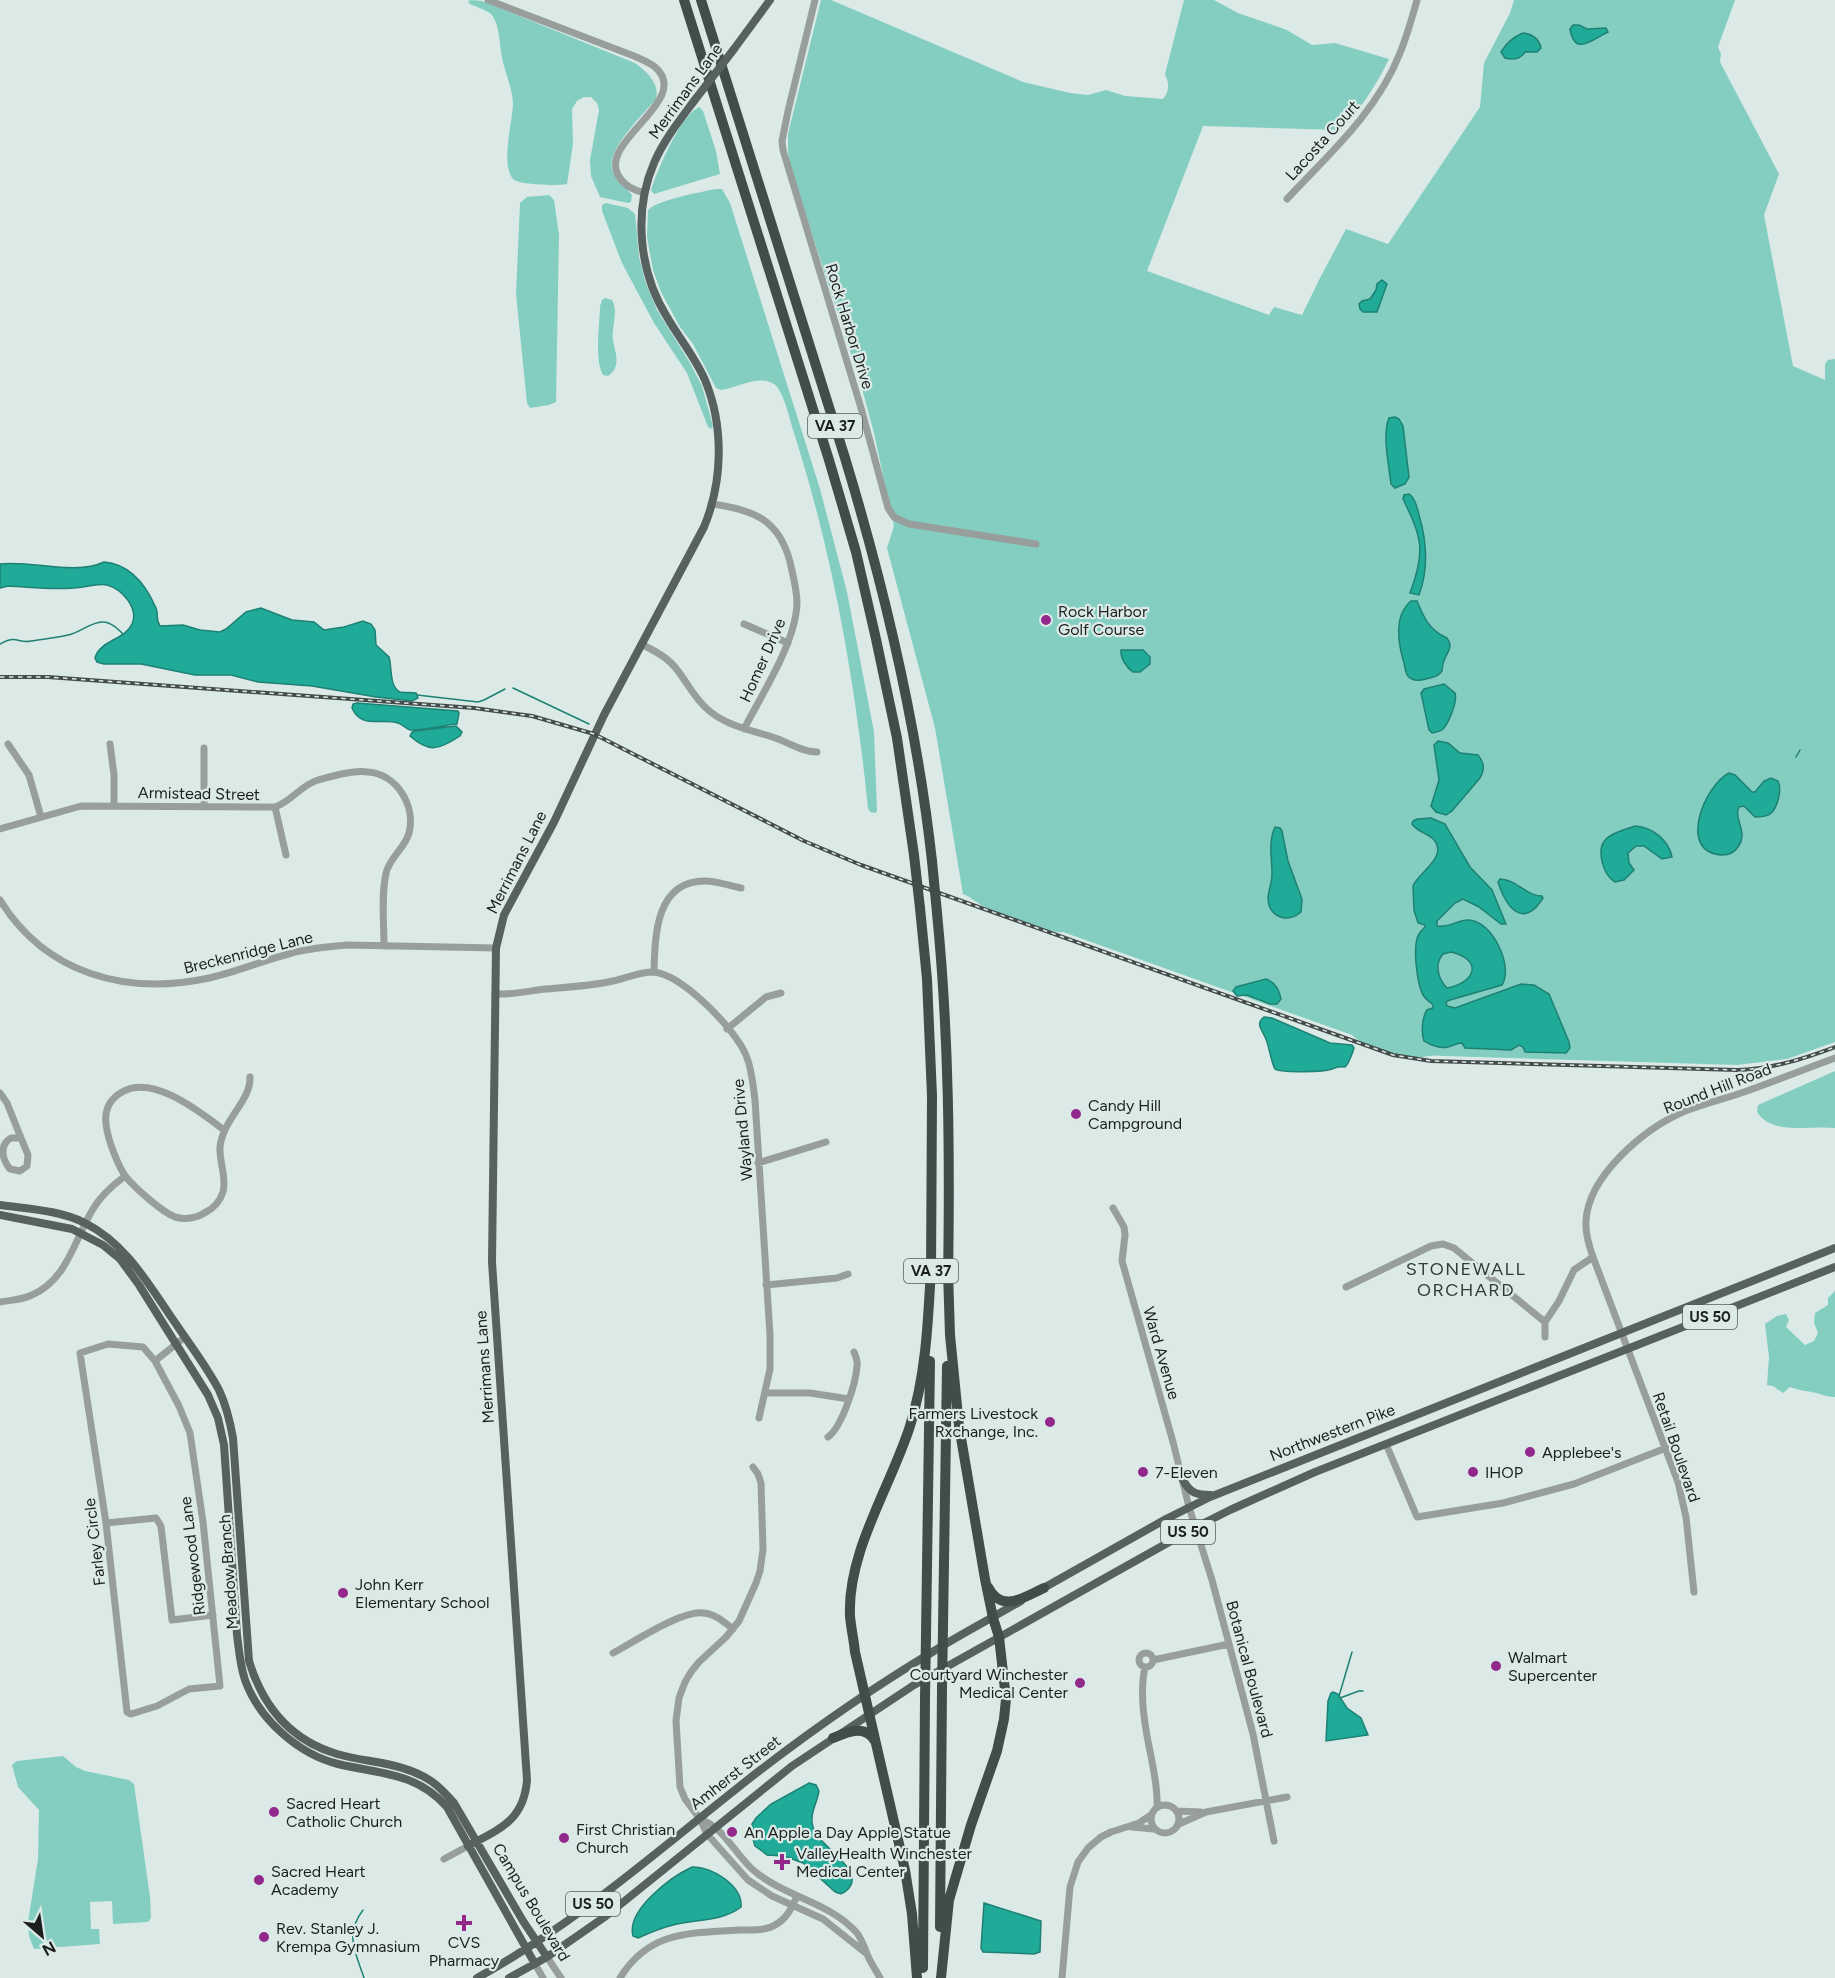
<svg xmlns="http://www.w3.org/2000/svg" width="1835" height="1978" font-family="Figtree,sans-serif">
  <rect width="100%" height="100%" fill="#dbeae7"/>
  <path fill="#83cec0" d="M470 0 482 1 635 63C647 72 660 83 656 99 643 115 607 148 612 169 614 180 626 187 632 195L631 202 628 203 600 197 591 176 590 160 599 110 597 103 591 97H584L577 101 572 109 573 144 567 184C559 186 518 185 513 179 500 163 513 122 513 103 512 87 505 73 502 58 500 48 500 37 497 26 496 23 494 17 491 14 486 10 477 7 470 4L468 2Z
    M821 0H831L1023 82 1070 93 1088 95 1106 90 1125 96 1163 99C1170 91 1169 83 1165 74L1184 0H1214L1238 13 1287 30 1312 45 1335 43 1389 59C1376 86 1361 108 1341 130L1203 126 1147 271 1269 315 1274 307 1302 315 1320 278 1346 229 1388 244 1480 107 1484 63 1510 13 1514 0H1735L1718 47 1721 54 1720 62 1779 174 1764 215 1793 366 1825 380V364L1828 360 1835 359V1042L1787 1059 1737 1065 1443 1056C1430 1054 1426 1058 1415 1057 1400 1056 1361 1046 1352 1035L1063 932C1052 935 996 912 983 906 975 902 971 897 963 894L935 728 887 548 894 526 874 433 861 385 790 166 788 150V134Z
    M699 107 703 111 716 151 720 174 654 194 651 190C658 169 680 116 699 107Z
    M716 189H722L730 203 820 489 847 592 874 732 877 811 875 813 870 812 868 808C855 681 833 555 794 433 790 421 784 391 774 384 759 374 736 388 721 390L716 388 693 344 680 327 661 292 653 270 647 237 648 210C658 200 700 192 716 189Z
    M549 195 554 200 559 235 556 402 549 405 530 408 527 403 516 294 520 203 527 197Z
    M606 203 628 208 635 214 639 257 645 281 657 310 690 363 702 386 713 426 711 429 708 427 687 373 654 323 622 263 602 211V205Z
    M605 298 612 300C619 313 611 326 613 340 614 348 618 356 616 365 615 370 612 373 608 376L603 375C594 360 600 323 600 306L602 300Z
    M1835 1071V1128C1811 1125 1772 1136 1757 1112L1758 1105Z
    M1835 1291V1397C1828 1397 1826 1396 1820 1394 1810 1391 1800 1391 1790 1387L1783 1393 1773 1386 1767 1385 1769 1357 1765 1324 1777 1316 1786 1314 1789 1320 1786 1327 1805 1345 1814 1341 1818 1333 1814 1323 1815 1313 1828 1305V1298Z
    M63 1756 76 1767 85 1771 129 1780 134 1784 150 1897 151 1918 148 1922 113 1924 112 1901 90 1902 91 1929H99L100 1944 34 1949 29 1936 28 1922 38 1859 39 1810 18 1787 12 1765 17 1761Z"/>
  <path fill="#20aa98" stroke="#1e8174" stroke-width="1.5" fill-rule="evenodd" d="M1573 25H1579L1587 29 1606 28 1608 32C1594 38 1575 58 1570 29Z
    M1523 33C1532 34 1539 39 1541 48L1537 52H1525C1521 59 1513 60 1505 58L1501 52C1507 42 1513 37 1523 33Z
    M1382 280 1387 284 1377 312H1363L1360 309 1359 304 1362 301 1370 299 1376 290 1377 284Z
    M1395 417 1399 419 1403 426 1409 477 1405 484 1395 488 1391 484C1389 466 1382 434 1389 418Z
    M1409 494C1415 498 1417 507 1419 515 1427 542 1429 568 1419 595L1410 593C1426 551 1422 538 1403 499L1404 495Z
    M104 562C130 564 146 585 156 608 159 615 155 619 160 626L183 625 200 630 220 632 226 629 246 612 261 608 292 620 314 622 324 630 344 627 363 621 371 624 375 630 376 645 389 657C392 666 389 687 400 692 404 693 411 692 416 693L418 698 412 701 376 697 312 686 258 682 231 675H195L141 664H104L97 662 95 658C100 640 125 640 132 624 139 608 122 589 107 585 97 583 84 588 74 588 52 590 30 587 8 586L0 588V564C33 560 74 576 104 562Z
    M1411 601H1417C1424 618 1429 630 1447 638 1454 648 1447 651 1444 661 1443 662 1442 669 1442 671 1438 677 1433 677 1426 679 1422 680 1416 681 1412 679 1406 677 1405 669 1404 663 1398 643 1393 616 1411 601Z
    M1121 650H1143L1150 657V664L1140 672H1133C1127 668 1120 658 1121 650Z
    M1444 684 1455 693C1458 701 1448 725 1442 730 1439 732 1435 732 1432 733L1429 730 1421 693 1424 689Z
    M357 703 458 711 459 713 457 724C445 725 420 731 410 730 406 729 402 724 398 723 381 718 361 729 352 708L353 704Z
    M456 726 462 732 460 736C439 750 429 753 410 736L412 732 415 731Z
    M1438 741 1448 743 1460 753 1478 755C1484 762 1485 770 1480 778L1452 811 1446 815 1436 812 1431 806 1439 780 1434 745Z
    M1729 773 1735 775 1752 792H1755L1764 781 1771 778 1778 781C1782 789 1778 808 1770 814 1766 817 1760 817 1755 817L1744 806 1739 807C1733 819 1749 832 1738 847 1734 853 1729 855 1722 855 1677 853 1704 786 1729 773Z
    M1431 818 1445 824 1470 867 1492 890 1506 924H1501L1479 907 1463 899 1455 903 1437 921V926C1451 928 1458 919 1469 920 1492 921 1514 966 1502 985L1450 1000 1446 1002 1447 1006 1455 1008 1521 984 1534 985 1549 994 1569 1042 1570 1048 1566 1053 1525 1052 1523 1047 1519 1045 1511 1050 1465 1048 1462 1043C1456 1043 1454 1046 1448 1047 1441 1049 1430 1045 1424 1041 1421 1033 1422 1017 1427 1010L1433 1008V1005C1430 1002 1426 1000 1423 995 1417 983 1412 945 1419 934 1420 932 1424 928 1425 927V925L1418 923 1414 910 1413 886C1418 873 1447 858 1435 841 1429 833 1418 833 1412 824L1413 821 1417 819ZM1451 952C1484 960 1475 983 1447 988 1438 979 1434 964 1443 954Z
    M1635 826C1653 827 1669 841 1672 857L1662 859 1644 846H1636L1628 853 1629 863 1634 870 1624 880 1615 882C1603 875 1595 848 1607 838 1614 832 1627 829 1635 826Z
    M1275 827 1280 828 1282 831 1288 861 1302 899 1301 912C1287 924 1268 917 1268 897 1269 889 1272 882 1272 874 1272 858 1268 842 1275 827Z
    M1500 879C1516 879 1526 896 1542 896L1543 898C1523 930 1506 907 1498 882Z
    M1266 979C1276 983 1279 990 1281 999L1277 1004H1270L1247 995 1237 996 1233 991 1236 987Z
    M1264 1017 1272 1018 1330 1043 1352 1045 1354 1048C1353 1052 1348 1065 1345 1067 1338 1066 1338 1067 1332 1069 1325 1072 1280 1073 1275 1069 1271 1063 1269 1044 1265 1037 1262 1029 1255 1024 1264 1017Z
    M1333 1692 1338 1694 1347 1708 1361 1718 1368 1735 1326 1741 1328 1701 1331 1693Z
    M809 1783 816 1785 819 1791C817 1804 809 1814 813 1827 817 1846 870 1871 846 1891 841 1895 839 1894 834 1891L803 1863 784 1856 767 1855 762 1851 755 1846 752 1836V1824L756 1818 771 1804Z
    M692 1867C712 1866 743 1886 741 1907 722 1922 695 1919 673 1925 661 1928 649 1933 638 1938L633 1936C626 1910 671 1877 692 1867Z
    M984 1903 1041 1921 1040 1952 1034 1954 983 1952 981 1948Z"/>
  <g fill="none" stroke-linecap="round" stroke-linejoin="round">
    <path stroke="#1e8174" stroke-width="1.5" d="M0 644C18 634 17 644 31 641 43 639 56 638 68 635 80 633 92 621 103 622 111 622 118 629 123 634
      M513 688 589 724
      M417 695 478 702 484 700 505 689
      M1796 757 1800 750
      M1339 1696 1352 1652
      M1340 1698 1359 1691H1363
      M363 1910C344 1935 356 1953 364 1978"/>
    <path stroke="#989e9c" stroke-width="7" d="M488 0 634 56C641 59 649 62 655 67 693 100 599 140 618 175 624 186 634 190 645 193
      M815 0 788 111 782 141 783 150 861 408 888 508 894 517 909 524 1036 544
      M1287 199C1329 154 1377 112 1400 53 1407 36 1412 18 1417 0
      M713 504C753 510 779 519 790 562 793 576 797 589 797 603 796 642 762 694 744 729
      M744 624 788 643
      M641 644C655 651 669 658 678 671 688 684 694 697 706 708 726 727 753 730 778 739 791 744 803 752 817 752
      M8 744 29 775 41 817
      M110 744 114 775V805
      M204 806V748
      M275 807 286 855
      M0 829 81 806 275 807C292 801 301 785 318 780 333 776 352 770 368 772 397 774 416 806 409 833 405 848 390 857 386 873 381 896 384 923 384 946
      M0 900C46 974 126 996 209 978 237 972 264 960 292 953 310 948 328 947 347 945L496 948
      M654 972C655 937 655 881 705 881 717 881 730 886 741 888
      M495 994C512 995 529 991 545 989 568 987 591 986 613 981 627 978 639 972 653 972 682 974 735 1029 746 1055 752 1069 753 1085 755 1100L770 1335V1369L759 1418
      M727 1029 766 997 781 993
      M0 1093 7 1103 21 1138
      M224 1130C200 1112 153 1074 122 1092 99 1105 105 1128 112 1148 116 1158 119 1168 126 1177 135 1188 162 1212 175 1217 186 1220 197 1218 206 1212 214 1208 220 1201 223 1192 227 1177 219 1162 220 1147 223 1119 251 1101 250 1077
      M11 1138H21L28 1155 27 1166 20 1171 10 1169C1 1158 0 1144 11 1138Z
      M758 1163 826 1142
      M1113 1208 1124 1227 1125 1235 1122 1261 1173 1442 1189 1507 1212 1580 1253 1734 1274 1841
      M766 1285 837 1278 848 1274
      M1346 1287 1431 1246 1443 1244 1454 1248 1545 1322
      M0 1302C11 1300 22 1300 32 1295 68 1279 74 1240 93 1209 101 1195 113 1185 125 1176
      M1545 1337V1322L1559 1301 1574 1270 1593 1257
      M155 1361 143 1347 108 1344 80 1353 106 1523 127 1712 131 1714 157 1706 189 1689 220 1686 203 1522 190 1433 179 1406 155 1361 185 1337
      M765 1393H810L849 1399
      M828 1437C842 1427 856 1383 857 1366 858 1361 856 1357 854 1352
      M1386 1444 1417 1517 1503 1503 1574 1484 1666 1448
      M753 1467 758 1474 761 1483 763 1549 760 1571 756 1583 739 1621 726 1637 699 1662 691 1672 685 1682 679 1698 676 1721 680 1787 685 1799 700 1819 707 1834 748 1880 772 1896 823 1919 867 1954
      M106 1523 156 1518 161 1526 172 1620 213 1615
      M1694 1592 1686 1517 1678 1482 1593 1257C1589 1246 1585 1234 1586 1221 1588 1176 1644 1129 1683 1112 1703 1104 1724 1099 1744 1092 1775 1081 1805 1069 1835 1058
      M1139 1660a7 7 0 1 1 14 0a7 7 0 1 1-14 0Z
      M613 1653C634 1642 681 1610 704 1613 715 1614 724 1622 733 1629
      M1153 1660 1229 1644
      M1145 1667C1139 1695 1145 1728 1151 1756 1154 1773 1158 1789 1157 1807
      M1151 1819a14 14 0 1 1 28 0a14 14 0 1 1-28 0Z
      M1177 1811 1201 1812
      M700 1819C723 1827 734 1852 752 1869 783 1897 829 1901 857 1933 862 1940 864 1946 867 1954 870 1962 876 1970 880 1978
      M1179 1824 1206 1812 1287 1797
      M1132 1827 1154 1829
      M444 1859 468 1846
      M547 1957 561 1978
      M535 1964 543 1978
      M620 1978C649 1931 689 1933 739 1930 751 1930 765 1931 775 1925 787 1919 792 1907 797 1896
      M1062 1978 1070 1887 1078 1862 1088 1848 1101 1837 1111 1832 1139 1823 1151 1815"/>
    <path stroke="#576260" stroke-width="8" d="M734 49 770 0
      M0 1205C28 1209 59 1210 85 1223 127 1244 150 1287 176 1324 190 1345 207 1367 219 1390 226 1405 230 1421 233 1438L249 1661C263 1707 290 1740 337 1754 368 1763 403 1762 431 1781 440 1787 447 1795 454 1803L523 1921 547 1957
      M0 1215 72 1229 103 1245 120 1259 139 1285 208 1395 218 1418 224 1445 237 1635C239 1650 240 1665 245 1680 259 1719 298 1754 338 1764 380 1774 416 1772 447 1807L535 1964
      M1183 1480C1190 1493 1196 1495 1211 1495
      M1040 1590 1166 1519 1210 1497 1835 1248
      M468 1846C500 1829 524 1820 527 1780L492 1262 496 948 504 915 554 822 604 715 704 527C723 481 724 426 705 380 695 357 679 338 667 317 639 272 633 212 654 163 664 140 679 121 694 101
      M477 1978C582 1920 665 1844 759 1771 815 1728 874 1687 934 1651 963 1633 992 1618 1021 1601
      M509 1978 547 1957 606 1916 792 1766 914 1685 1196 1527 1230 1510 1315 1472 1835 1267"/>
    <path stroke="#414d4b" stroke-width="10" d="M684 0 829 460 856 552 876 639 897 738 914 855
      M701 0 845 458C885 590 917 725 932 861
      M920 908 927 979 932 1096 931 1273
      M937 913C949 1035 950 1156 948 1279
      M988 1587C1002 1614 1024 1597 1044 1588
      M943 1627 947 1366
      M926 1635 930 1361
      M833 1738C848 1732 865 1724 875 1741
      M940 1927 942 1688
      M923 1968 925 1698
      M917 1978 912 1914 905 1870 855 1652C854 1641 851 1628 850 1616 847 1552 891 1486 910 1426 926 1375 928 1322 931 1268
      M941 1978 949 1900 971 1825 997 1751 1004 1719 1006 1699 999 1637 993 1618 985 1579 959 1426 950 1335 948 1272"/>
    <g stroke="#444b4a" stroke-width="4">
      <path id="rail" d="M0 677H48L474 708 532 716 594 734 804 841 861 865 1393 1055 1431 1061 1737 1070C1772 1069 1803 1059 1835 1047"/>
    </g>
    <use href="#rail" stroke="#dbeae7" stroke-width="1.5" stroke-dasharray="4.5" stroke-linecap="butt"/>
    <path stroke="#576260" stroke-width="8" d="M694 101 734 49"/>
    <path stroke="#414d4b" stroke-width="10" d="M914 855 920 908
      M932 861 937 913
      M942 1688 943 1627
      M925 1698 926 1635"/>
  </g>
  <g fill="#93288b" stroke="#dbeae7" stroke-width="2">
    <circle cx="1046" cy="620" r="6"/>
    <circle cx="1076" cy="1114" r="6"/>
    <circle cx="1050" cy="1422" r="6"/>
    <circle cx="1530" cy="1452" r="6"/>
    <circle cx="1143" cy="1472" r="6"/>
    <circle cx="1473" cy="1472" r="6"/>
    <circle cx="343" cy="1593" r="6"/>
    <circle cx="1496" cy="1666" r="6"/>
    <circle cx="1080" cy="1683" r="6"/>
    <circle cx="274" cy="1812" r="6"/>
    <circle cx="732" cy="1832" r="6"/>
    <circle cx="564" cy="1838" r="6"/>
    <path d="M779 1853h6v6h6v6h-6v6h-6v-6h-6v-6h6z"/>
    <circle cx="259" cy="1880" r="6"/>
    <path d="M461 1914h6v6h6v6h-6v6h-6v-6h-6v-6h6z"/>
    <circle cx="264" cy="1937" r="6"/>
  </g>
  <g text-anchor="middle" stroke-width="4.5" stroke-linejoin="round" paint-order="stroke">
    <g fill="#dbeae7" stroke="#555d5b" stroke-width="1.5">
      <rect x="808" y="414" width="54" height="24" rx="4.5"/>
      <rect x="904" y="1259" width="54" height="24" rx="4.5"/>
      <rect x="1683" y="1305" width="54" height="24" rx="4.5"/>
      <rect x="1161" y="1520" width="54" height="24" rx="4.5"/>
      <rect x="566" y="1892" width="54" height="24" rx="4.5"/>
    </g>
    <g font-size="15" font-weight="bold" fill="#1b201f">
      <text x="835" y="431">VA 37</text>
      <text x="931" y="1276">VA 37</text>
      <text x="1710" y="1322">US 50</text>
      <text x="1188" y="1537">US 50</text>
      <text x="593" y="1909">US 50</text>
    </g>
    <g font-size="16" fill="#1b201f" stroke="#dbeae7">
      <text transform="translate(685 91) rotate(-54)" y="6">Merrimans Lane</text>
      <text transform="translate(1322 140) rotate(-48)" y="6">Lacosta Court</text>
      <text transform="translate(850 326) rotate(73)" y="6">Rock Harbor Drive</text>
      <text transform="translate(762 660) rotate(-66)" y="6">Homer Drive</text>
      <text transform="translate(199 793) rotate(1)" y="6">Armistead Street</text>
      <text transform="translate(516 862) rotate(-63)" y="6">Merrimans Lane</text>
      <text transform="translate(248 952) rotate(-14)" y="6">Breckenridge Lane</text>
      <text transform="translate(1717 1088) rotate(-21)" y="6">Round Hill Road</text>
      <text transform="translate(742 1130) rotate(-95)" y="6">Wayland Drive</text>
      <text transform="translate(1162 1353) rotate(74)" y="6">Ward Avenue</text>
      <text transform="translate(484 1367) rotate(-94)" y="6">Merrimans Lane</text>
      <text transform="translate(1332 1432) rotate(-21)" y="6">Northwestern Pike</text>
      <text transform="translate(1677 1447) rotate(71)" y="6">Retail Boulevard</text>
      <text transform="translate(94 1542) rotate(-97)" y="6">Farley Circle</text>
      <text transform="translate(192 1556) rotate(-97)" y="6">Ridgewood Lane</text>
      <text transform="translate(228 1572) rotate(-94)" y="6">Meadow Branch</text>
      <text transform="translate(1250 1669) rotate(75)" y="6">Botanical Boulevard</text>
      <text transform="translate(735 1772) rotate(-38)" y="6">Amherst Street</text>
      <text transform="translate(532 1902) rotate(59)" y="6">Campus Boulevard</text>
    </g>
    <g font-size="16" fill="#1b201f" stroke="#dbeae7" text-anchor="start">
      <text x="1058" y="617">Rock Harbor<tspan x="1058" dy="18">Golf Course</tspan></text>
      <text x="1088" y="1111">Candy Hill<tspan x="1088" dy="18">Campground</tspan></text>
      <text x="1038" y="1419" text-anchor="end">Farmers Livestock<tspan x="1038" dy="18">Rxchange, Inc.</tspan></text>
      <text x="1542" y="1458">Applebee's</text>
      <text x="1155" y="1478">7-Eleven</text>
      <text x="1485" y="1478">IHOP</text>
      <text x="355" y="1590">John Kerr<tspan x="355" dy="18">Elementary School</tspan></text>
      <text x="1508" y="1663">Walmart<tspan x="1508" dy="18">Supercenter</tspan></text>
      <text x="1068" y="1680" text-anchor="end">Courtyard Winchester<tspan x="1068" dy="18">Medical Center</tspan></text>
      <text x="286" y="1809">Sacred Heart<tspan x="286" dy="18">Catholic Church</tspan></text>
      <text x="576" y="1835">First Christian<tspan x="576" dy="18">Church</tspan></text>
      <text x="744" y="1838">An Apple a Day Apple Statue</text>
      <text x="796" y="1859">ValleyHealth Winchester<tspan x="796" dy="18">Medical Center</tspan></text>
      <text x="271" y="1877">Sacred Heart<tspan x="271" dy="18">Academy</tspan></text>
      <text x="276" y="1934">Rev. Stanley J.<tspan x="276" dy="18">Krempa Gymnasium</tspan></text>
      <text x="464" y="1948" text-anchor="middle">CVS<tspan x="464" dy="18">Pharmacy</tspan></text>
    </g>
    <g font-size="18" letter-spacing="1.5" fill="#303c3a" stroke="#dbeae7">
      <text x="1466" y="1275">STONEWALL<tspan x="1466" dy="21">ORCHARD</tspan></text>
    </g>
  </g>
  <g transform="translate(42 1936) rotate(151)" stroke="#dbeae7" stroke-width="4.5" paint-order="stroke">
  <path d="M0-4.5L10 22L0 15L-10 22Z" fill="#1b201f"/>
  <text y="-9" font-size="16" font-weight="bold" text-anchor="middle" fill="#1b201f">N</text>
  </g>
</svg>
